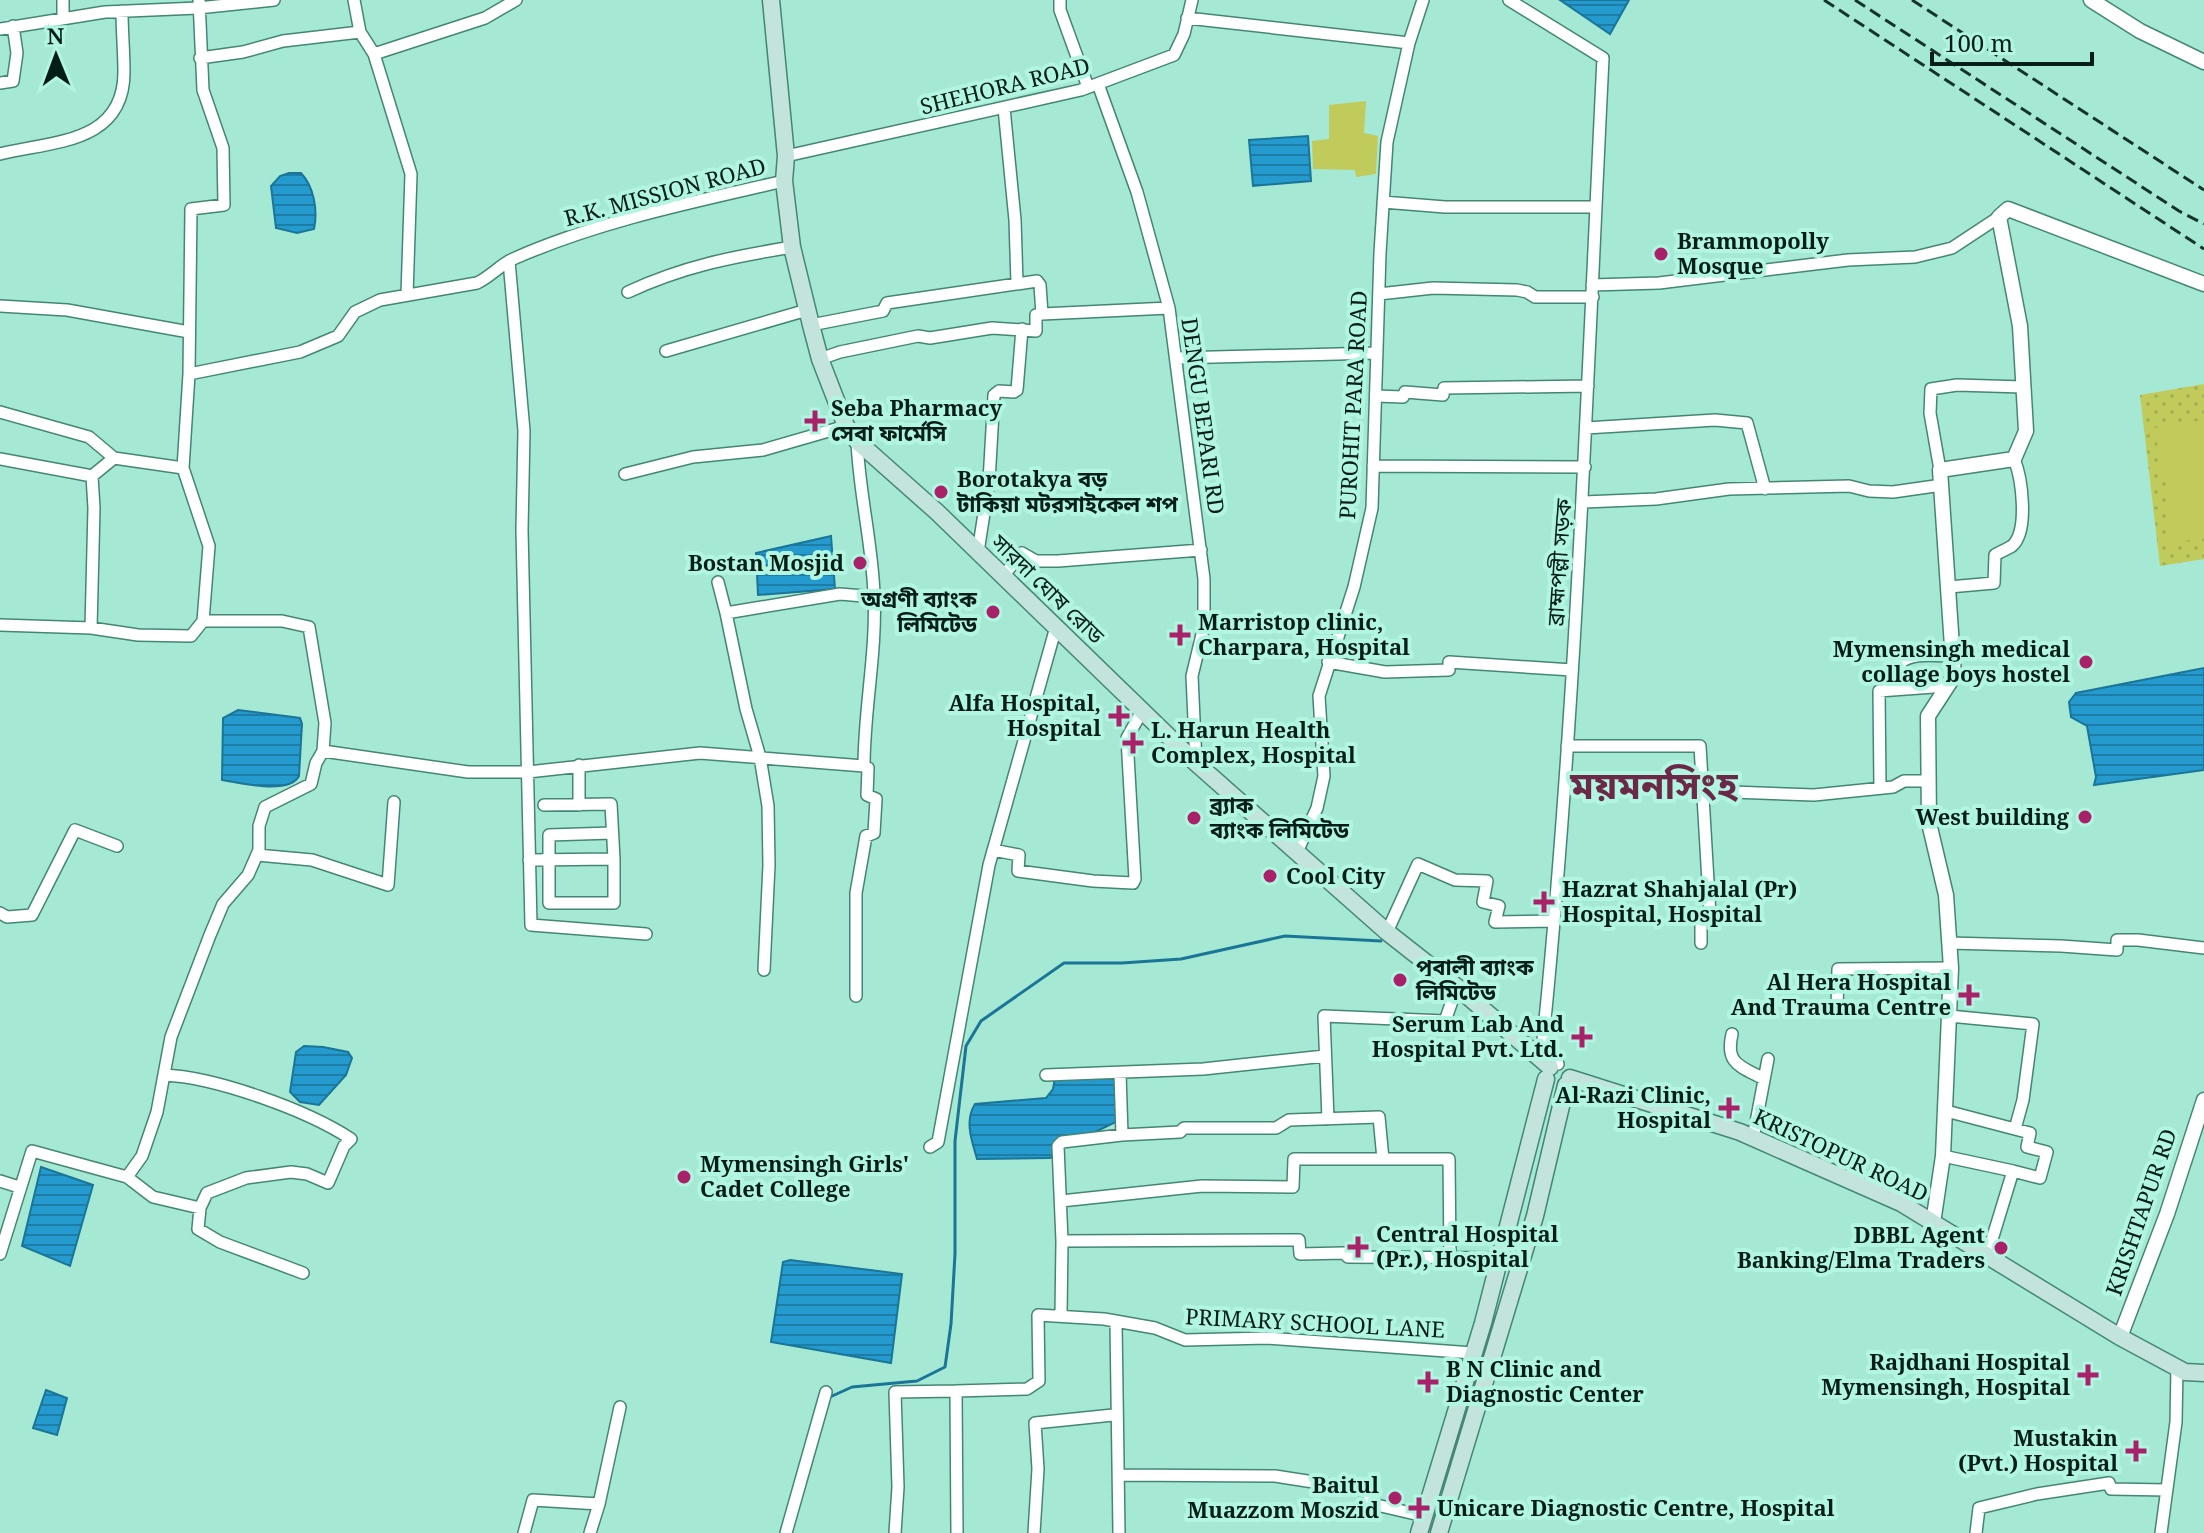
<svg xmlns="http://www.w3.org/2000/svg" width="2204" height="1533" font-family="'Noto Serif','Noto Sans Bengali',serif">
  <defs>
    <pattern id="grass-dots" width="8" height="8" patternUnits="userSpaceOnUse" patternTransform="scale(2)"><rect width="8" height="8" fill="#c1cb5c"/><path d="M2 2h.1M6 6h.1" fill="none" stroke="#a4ae4f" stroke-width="1.8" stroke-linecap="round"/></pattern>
    <pattern id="water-rules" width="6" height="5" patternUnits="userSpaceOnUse" patternTransform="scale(2)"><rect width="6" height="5" fill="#249ace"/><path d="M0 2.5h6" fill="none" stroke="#1d7da6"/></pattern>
  </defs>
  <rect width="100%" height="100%" fill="#a5e9d4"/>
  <path fill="url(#grass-dots)" d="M2204 384V559L2160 566 2140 395Z"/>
  <path fill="#c1cb5c" d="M1366 101 1364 133 1378 136 1376 174 1356 177 1355 170 1313 169 1312 141 1329 139V105Z
    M2204 420V537L2170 544 2169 499 2154 428Z"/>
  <path fill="url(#water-rules)" stroke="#1a7597" stroke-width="2" d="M1560 0H1629L1610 34Z
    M1308 136 1311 181 1253 186 1249 140Z
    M289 173H301C314 187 318 210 314 229L297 233 276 228 271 186 280 176Z
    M831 536 835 589 758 595 756 553Z
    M2204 668V770L2094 785 2096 777 2087 726 2071 717 2069 702 2076 693Z
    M238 710 300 718 302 724 299 776C289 795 242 783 222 780L223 718Z
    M304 1046 323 1047 348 1052 352 1058 346 1075 319 1105 300 1102 290 1092 296 1052Z
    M1109 1077 1115 1079 1116 1122 1093 1133 1061 1139 1053 1157 1050 1158 977 1159C972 1141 964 1121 975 1104L1046 1098 1053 1089 1055 1078Z
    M41 1167 93 1185 70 1266 22 1246Z
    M790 1260 902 1274 891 1363 771 1342 783 1262Z
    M46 1390 67 1398 57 1435 33 1428Z"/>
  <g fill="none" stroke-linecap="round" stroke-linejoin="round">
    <path stroke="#1a7597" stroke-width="3" d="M830 1397 852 1387 917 1381 945 1367 951 1324 955 1254V1141L966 1046 981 1021 1064 963H1122L1181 959 1285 936 1381 941"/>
    <g stroke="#448674" stroke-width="14">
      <path id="minor" d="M63 0V17
        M354 0 360 32 374 54 411 174 407 295
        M1060 0V10L1088 87
        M1509 0 1603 58C1587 385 1576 713 1543 1040L1558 1064
        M1187 18 1409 43
        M0 29 105 12 198 8 274 0
        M374 54 485 18 516 0
        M200 58 243 52 283 41 360 32
        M0 83 13 81 17 53 13 26
        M1098 84 1137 192 1169 308 1204 579V626L1192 676 1196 763
        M1004 108 1015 220 1017 283
        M0 154C52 141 124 144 124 72 124 52 122 31 122 11
        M786 156 1081 90 1174 55 1184 34 1192 0
        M1383 202 1445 207H1596
        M509 261 524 431 522 530 531 925 646 934
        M1592 285 1659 283 1848 260 1915 257 1952 248 1999 217
        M628 292C684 266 732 257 792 247
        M1379 294 1433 288 1517 290 1527 292 1535 297H1593
        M0 306 67 310 189 332
        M811 325 883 311 887 303 1037 281 1040 285 1042 314 1169 308
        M666 351 807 310
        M1176 358 1377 353
        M820 359 840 352 918 336 930 338 992 328 1036 331V315L1042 314
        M189 374 191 209 224 205 223 148 203 90 199 0
        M1376 396 1403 397 1405 392 1443 395 1444 388 1588 386
        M0 412 89 437 114 458
        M1586 428 1715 420 1747 423 1765 489
        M0 459 92 476 94 508 91 628
        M1373 466 1585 467
        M1940 470 1930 413 1931 389 1957 385 2023 387
        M625 474 693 457 763 450 846 426
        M92 476 114 458 183 468
        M1584 502 1656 499 1729 489 1849 486 1869 491 1893 492 1942 485
        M978 552 989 481 994 395 999 391 1014 392 1017 390 1022 329
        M1003 576 1022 553 1036 561H1058L1201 550
        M718 582 726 613 840 594 875 597
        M1949 587 1994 583 1995 555C2000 552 2007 549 2012 546 2029 531 2022 478 2014 459
        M726 613 746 709 760 757 768 806 769 865 764 970
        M203 621H282L309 627 325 723 323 751 468 772H528L700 753 864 766C864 709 877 651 874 594 872 542 859 492 857 441
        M0 625 91 628 138 635 191 636 203 621 209 546 183 468 189 374 300 352 338 336 355 312 380 300 477 283C490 277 500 265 513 259 599 221 693 202 784 181
        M1328 662 1385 672 1449 670V662L1572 670
        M1902 689 1900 663C1912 652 1936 656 1953 656
        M1567 746H1700L1710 915 1701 916V943
        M579 765V805
        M1880 787 1879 691 1947 686
        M1732 792 1814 795 1893 787 1904 781H1929
        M612 833 549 835V903H614V859
        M993 850 1019 855 1018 871 1093 881 1133 883 1135 879 1127 738 1142 711
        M1297 852 1317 808 1324 776 1319 696 1354 587 1372 508 1380 253 1387 142 1409 43 1423 0
        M257 855 312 860 388 885 394 802
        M529 860 614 859 611 804 544 805
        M0 913 7 917 32 915 75 830 117 846
        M1387 932 1418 864 1455 880 1487 881 1483 902 1499 906 1495 922 1555 921
        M1949 943 2061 946 2117 950V940H2138L2204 948
        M856 996V893L866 836 874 833 876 799 867 795 868 768 864 766
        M1837 1010 1838 969 1951 968
        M1949 1016 2033 1024 2023 1100 2015 1129
        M1732 1034C1725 1064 1740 1066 1764 1079
        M1120 1073 1122 1135
        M164 1075C215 1077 307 1110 351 1139L344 1146 328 1183 307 1174 291 1172 246 1178 207 1193 200 1208
        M1046 1075 1203 1069 1325 1056
        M1946 1111 2030 1133 2027 1147 2047 1152 2040 1178 2013 1171
        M1328 1119 1324 1016 1445 1021 1457 987
        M1753 1138 1768 1059
        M930 1147 938 1142 989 865 1056 627
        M1943 1156 2013 1171 1987 1256
        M127 1177 153 1197 200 1208 198 1229 220 1242 303 1273
        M0 1181 19 1187
        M1061 1201 1202 1186 1293 1187 1294 1159H1449L1450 1258
        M1062 1241 1299 1240 1300 1254 1344 1253 1348 1257 1500 1258
        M0 1254 32 1151 127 1177 142 1156 157 1112 171 1037 210 935 223 904 248 875 259 850V826L265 807 311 784 316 763 323 751
        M1061 1315 1062 1241 1058 1146 1062 1142 1122 1135 1180 1132 1184 1128H1276L1289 1120 1379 1117 1383 1159
        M1116 1323 1119 1533
        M1118 1475 1275 1476 1371 1491 1368 1503 1424 1516
        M524 1533 533 1500 599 1504 620 1407
        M590 1533 599 1504
        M786 1533 826 1392
        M895 1533 898 1487 895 1392 956 1391
        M957 1533 956 1391 1027 1389 1039 1381 1038 1315 1104 1319 1155 1328 1185 1340 1267 1338 1473 1353
        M1034 1533 1038 1469 1035 1423 1113 1415
        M1976 1533 1979 1508 2037 1494 2109 1483 2111 1489 2167 1490
        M2161 1533 2176 1422 2177 1368"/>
    </g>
    <g stroke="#448674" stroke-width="17">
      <path id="tertiary" d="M2091 0 2140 31 2204 62
        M1933 1223 1943 1156 1951 968 1946 895 1929 823 1928 716 1954 676 1940 470 2014 459 2026 431 2020 326 1999 217 2008 209 2204 284
        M2120 1337 2167 1214 2204 1100"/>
    </g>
    <g stroke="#448674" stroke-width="19">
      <path id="secondary" d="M771 0 786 156 784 181 792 247 811 325 820 359 846 426 857 441 937 512 1196 763 1387 932 1457 987 1550 1067
        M1570 1078 1740 1132 1901 1203 2120 1337 2185 1372 2204 1373
        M1419 1533 1483 1323 1546 1079
        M1439 1533 1535 1216 1566 1085"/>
    </g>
    <use href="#minor" stroke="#fff" stroke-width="11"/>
    <use href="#tertiary" stroke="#fff" stroke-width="14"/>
    <use href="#secondary" stroke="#c3e4dc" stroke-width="16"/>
    <path stroke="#14342b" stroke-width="3" stroke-dasharray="12 6" stroke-linecap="butt" d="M1824 0 2204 249
      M1855 0 2179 211 2204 224
      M1912 0 2204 190"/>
  </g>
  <g fill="#a82169" stroke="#b2f6e1" stroke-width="3">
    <circle cx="1661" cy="254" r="8"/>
    <path d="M811 409h8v8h8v8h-8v8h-8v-8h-8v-8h8z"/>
    <circle cx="941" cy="492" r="8"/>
    <circle cx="860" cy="563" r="8"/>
    <circle cx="993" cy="612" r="8"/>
    <path d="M1176 623h8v8h8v8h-8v8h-8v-8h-8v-8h8z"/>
    <circle cx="2086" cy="662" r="8"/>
    <path d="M1115 704h8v8h8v8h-8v8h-8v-8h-8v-8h8z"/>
    <path d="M1129 731h8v8h8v8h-8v8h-8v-8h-8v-8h8z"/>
    <circle cx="2085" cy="817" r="8"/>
    <circle cx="1194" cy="818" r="8"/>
    <circle cx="1270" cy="876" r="8"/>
    <path d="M1540 890h8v8h8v8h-8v8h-8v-8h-8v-8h8z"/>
    <circle cx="1400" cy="980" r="8"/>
    <path d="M1965 983h8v8h8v8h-8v8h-8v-8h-8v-8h8z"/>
    <path d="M1578 1025h8v8h8v8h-8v8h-8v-8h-8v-8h8z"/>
    <path d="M1725 1096h8v8h8v8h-8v8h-8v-8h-8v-8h8z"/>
    <circle cx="684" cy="1177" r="8"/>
    <path d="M1354 1235h8v8h8v8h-8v8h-8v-8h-8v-8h8z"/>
    <circle cx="2001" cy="1248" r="8"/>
    <path d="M2084 1363h8v8h8v8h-8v8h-8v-8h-8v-8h8z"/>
    <path d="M1424 1370h8v8h8v8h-8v8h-8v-8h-8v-8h8z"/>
    <path d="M2132 1439h8v8h8v8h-8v8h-8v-8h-8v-8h8z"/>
    <circle cx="1395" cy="1498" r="8"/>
    <path d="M1415 1496h8v8h8v8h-8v8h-8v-8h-8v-8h8z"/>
  </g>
  <g text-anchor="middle" stroke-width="8" stroke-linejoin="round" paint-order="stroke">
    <g font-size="22" fill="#031e17" stroke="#b2f6e1">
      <text transform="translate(1005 86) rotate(-14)" y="8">SHEHORA ROAD</text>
      <text transform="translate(665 192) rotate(-15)" y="8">R.K. MISSION ROAD</text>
      <text transform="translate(1353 405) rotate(-87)" y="8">PUROHIT PARA ROAD</text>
      <text transform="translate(1203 416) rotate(82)" y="8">DENGU BEPARI RD</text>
      <text transform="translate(1559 562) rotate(-86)" y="8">ব্রাহ্মপল্লী সড়ক</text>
      <text transform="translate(1048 589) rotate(44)" y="8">সারদা ঘোষ রোড</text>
      <text transform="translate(1841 1155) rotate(25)" y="8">KRISTOPUR ROAD</text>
      <text transform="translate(2141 1212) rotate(-71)" y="8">KRISHTAPUR RD</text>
      <text transform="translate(1315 1323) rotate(3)" y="8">PRIMARY SCHOOL LANE</text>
    </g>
    <g font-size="22" font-weight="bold" fill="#031e17" stroke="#b2f6e1" text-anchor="start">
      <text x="1677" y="249">Brammopolly<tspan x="1677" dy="25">Mosque</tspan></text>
      <text x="831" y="416">Seba Pharmacy<tspan x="831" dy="25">সেবা ফার্মেসি</tspan></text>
      <text x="957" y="487">Borotakya বড়<tspan x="957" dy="25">টাকিয়া মটরসাইকেল শপ</tspan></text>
      <text x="844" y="571" text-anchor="end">Bostan Mosjid</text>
      <text x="977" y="607" text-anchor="end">অগ্রণী ব্যাংক<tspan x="977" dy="25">লিমিটেড</tspan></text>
      <text x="1198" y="630">Marristop clinic,<tspan x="1198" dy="25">Charpara, Hospital</tspan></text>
      <text x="2070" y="657" text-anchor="end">Mymensingh medical<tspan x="2070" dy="25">collage boys hostel</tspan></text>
      <text x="1101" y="711" text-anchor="end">Alfa Hospital,<tspan x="1101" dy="25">Hospital</tspan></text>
      <text x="1151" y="738">L. Harun Health<tspan x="1151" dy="25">Complex, Hospital</tspan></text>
      <text x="1210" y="813">ব্র্যাক<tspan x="1210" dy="25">ব্যাংক লিমিটেড</tspan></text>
      <text x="2069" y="825" text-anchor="end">West building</text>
      <text x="1286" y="884">Cool City</text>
      <text x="1562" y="897">Hazrat Shahjalal (Pr)<tspan x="1562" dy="25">Hospital, Hospital</tspan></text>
      <text x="1416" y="975">পূবালী ব্যাংক<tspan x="1416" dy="25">লিমিটেড</tspan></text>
      <text x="1951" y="990" text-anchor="end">Al Hera Hospital<tspan x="1951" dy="25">And Trauma Centre</tspan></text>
      <text x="1564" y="1032" text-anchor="end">Serum Lab And<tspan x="1564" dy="25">Hospital Pvt. Ltd.</tspan></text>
      <text x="1711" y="1103" text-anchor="end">Al-Razi Clinic,<tspan x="1711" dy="25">Hospital</tspan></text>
      <text x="700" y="1172">Mymensingh Girls'<tspan x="700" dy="25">Cadet College</tspan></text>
      <text x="1376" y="1242">Central Hospital<tspan x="1376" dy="25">(Pr.), Hospital</tspan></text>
      <text x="1985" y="1243" text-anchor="end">DBBL Agent<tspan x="1985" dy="25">Banking/Elma Traders</tspan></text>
      <text x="2070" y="1370" text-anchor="end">Rajdhani Hospital<tspan x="2070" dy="25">Mymensingh, Hospital</tspan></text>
      <text x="1446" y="1377">B N Clinic and<tspan x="1446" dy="25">Diagnostic Center</tspan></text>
      <text x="2118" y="1446" text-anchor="end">Mustakin<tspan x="2118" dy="25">(Pvt.) Hospital</tspan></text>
      <text x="1379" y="1493" text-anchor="end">Baitul<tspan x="1379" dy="25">Muazzom Moszid</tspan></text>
      <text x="1437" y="1516">Unicare Diagnostic Centre, Hospital</text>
    </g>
    <g font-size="38" font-weight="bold" fill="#6b2948" stroke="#b2f6e1">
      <text x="1654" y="799">ময়মনসিংহ</text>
    </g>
  </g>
  <g transform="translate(56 56) rotate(359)" stroke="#b2f6e1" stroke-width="6" paint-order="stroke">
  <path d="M0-6L14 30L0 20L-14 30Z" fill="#031e17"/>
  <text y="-12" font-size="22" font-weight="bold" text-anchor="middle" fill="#031e17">N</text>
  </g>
  <path d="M1932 52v12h160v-12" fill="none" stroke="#031e17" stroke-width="4"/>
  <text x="1944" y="52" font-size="24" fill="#031e17" stroke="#b2f6e1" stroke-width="6" paint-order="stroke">100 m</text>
</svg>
